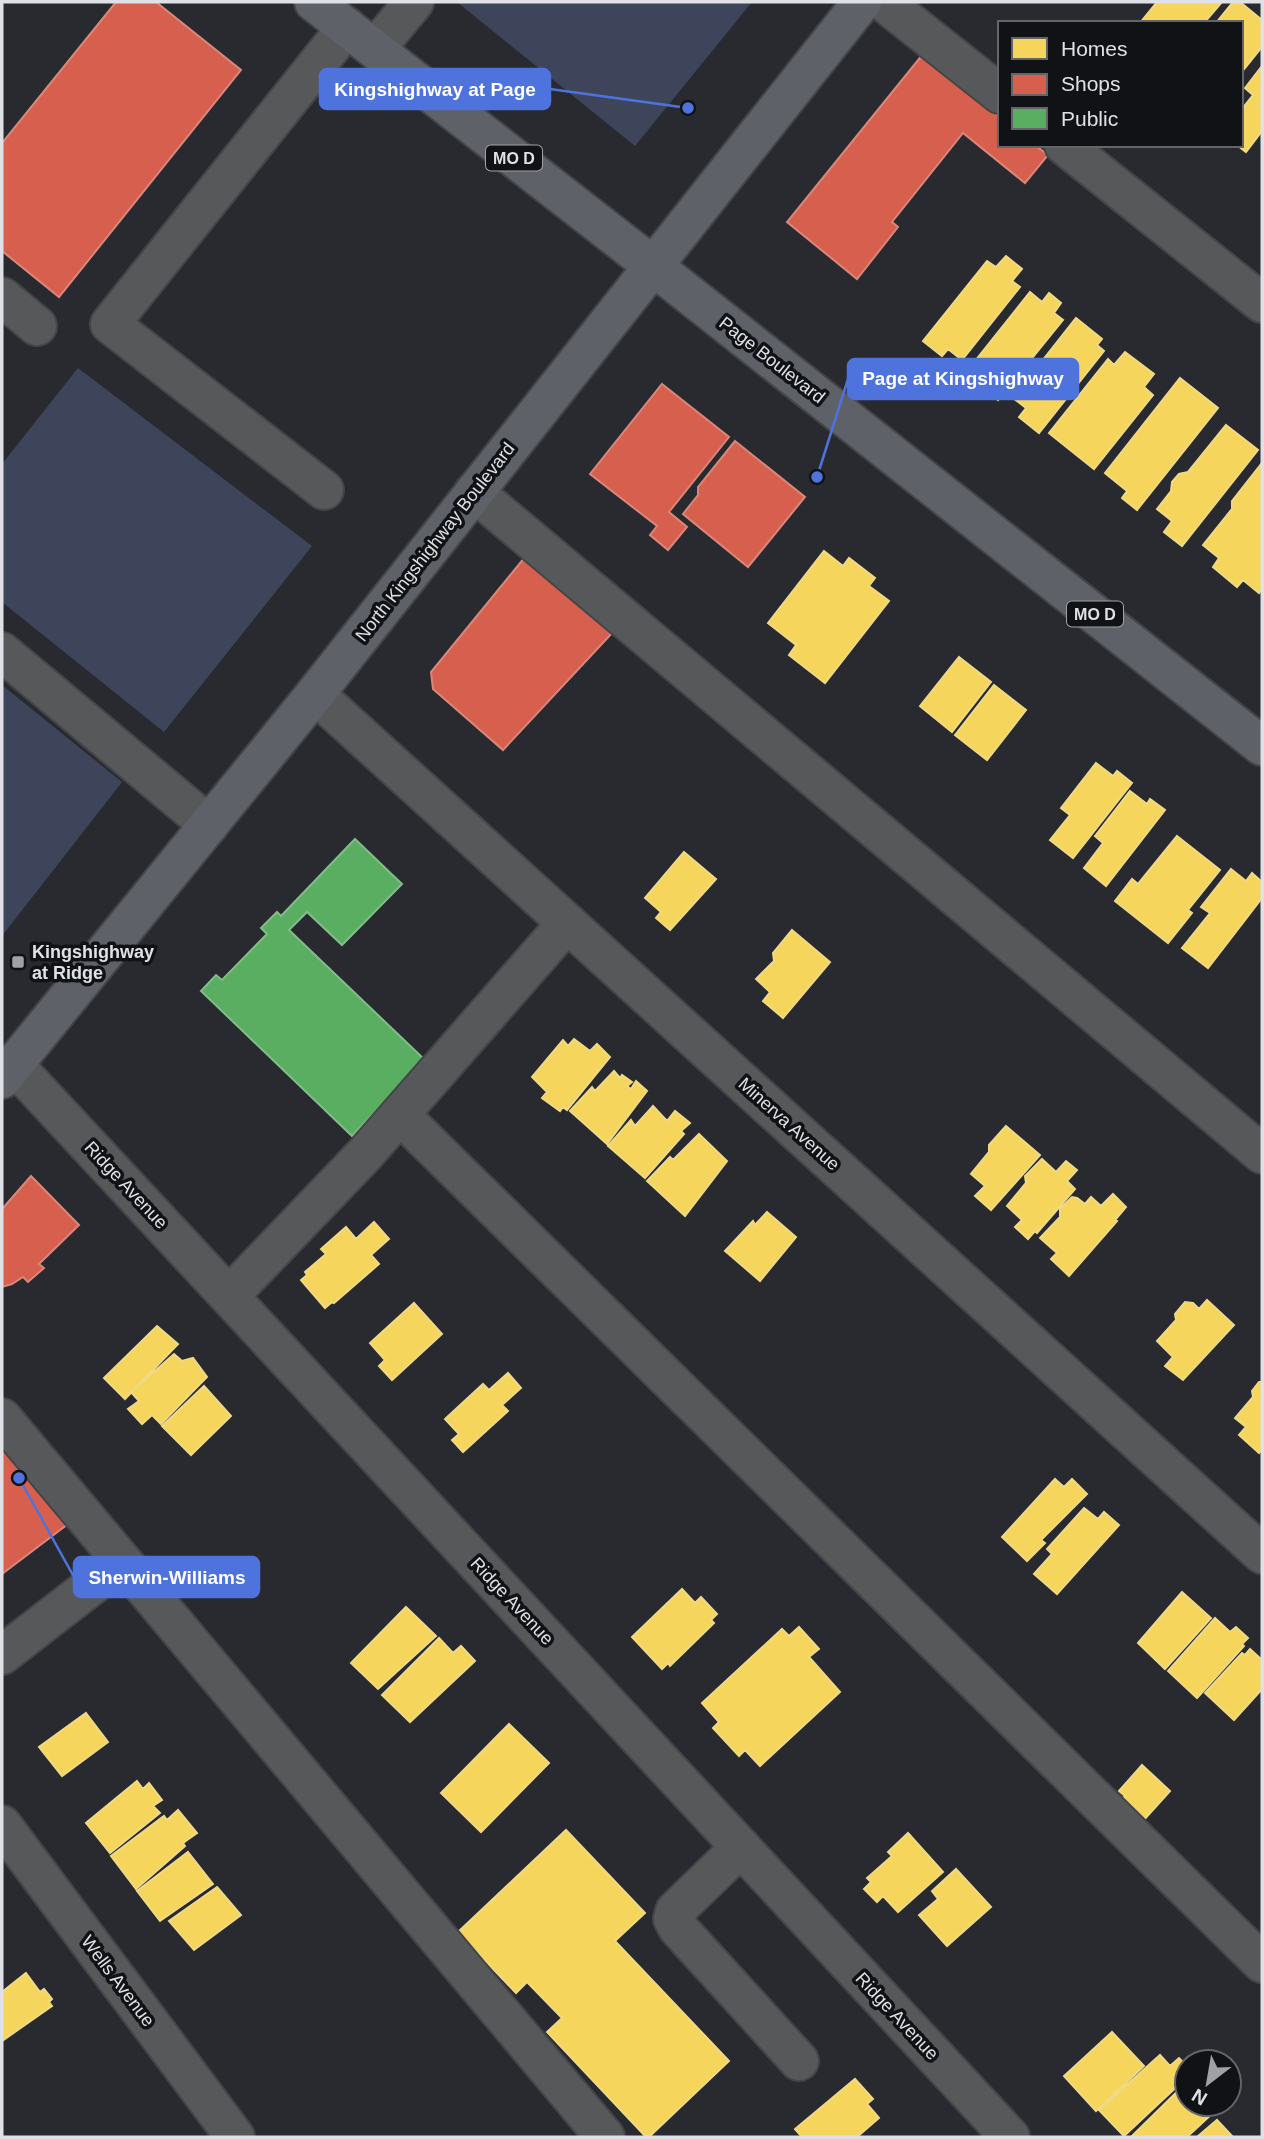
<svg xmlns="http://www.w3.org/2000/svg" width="1264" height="2139" font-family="Arial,sans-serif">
  <rect width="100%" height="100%" fill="#292a2f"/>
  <path fill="#3e445a" d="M457 2H752L635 146Z
    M78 368 312 546 164 732 2 602V464Z
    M2 685 122 782 2 936Z"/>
  <path fill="#f6d55c" stroke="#efd985" stroke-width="2" d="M1157 2H1222L1204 23H1140Z
    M1233 2H1240L1262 20V47L1241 73V23H1216Z
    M1262 66V131L1246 152 1237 145H1241V110L1253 95 1245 88Z
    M1006 256 1022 269 1012 281 1020 287 962 360 948 349 942 356 923 341 987 261 996 267Z
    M1030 292 1042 302 1049 293 1061 303 1054 313 1063 320 998 400 979 385 985 377 971 366Z
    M1076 318 1102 339 1097 345 1104 351 1039 433 1019 417 1026 408 1013 398Z
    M1125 352 1154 374 1144 387 1153 395 1094 469 1049 433 1108 359 1114 365Z
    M1180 378 1218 408 1137 510 1122 498 1127 491 1105 473Z
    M1226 425 1258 450 1182 546 1164 532 1172 521 1157 509 1171 491 1172 482 1179 474 1188 472Z
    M1262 463V589L1259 593 1243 580 1237 587 1213 567 1219 558 1203 545 1232 509V501Z
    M824 551 843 566 849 558 875 578 869 586 889 601 825 683 789 655 796 645 768 623Z
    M959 657 991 682 952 732 920 706Z
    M994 685 1026 710 987 760 955 735Z
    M1096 763 1113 776 1117 771 1132 783 1073 858 1050 840 1070 815 1061 808Z
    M1130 791 1147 804 1150 799 1165 810 1106 886 1084 868 1103 843 1095 836Z
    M1177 836 1220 870 1188 910 1192 913 1168 943 1115 901 1132 879 1138 884Z
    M684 852 716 879 670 930 656 918 661 912 645 898Z
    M1231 869 1246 881 1252 873 1262 882V898L1208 968 1182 948 1210 913 1201 907Z
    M792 930 830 962 783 1018 763 1001 770 992 756 979 774 961 773 953Z
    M574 1039 590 1051 597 1044 610 1057 567 1110 563 1107 560 1111 542 1098 547 1092 532 1077 563 1040 568 1046Z
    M614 1071 620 1078 622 1075 632 1082 627 1086 631 1089 636 1081 647 1091 607 1144 570 1111 592 1087 595 1091Z
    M653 1106 667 1121 675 1111 690 1123 681 1131 684 1134 645 1178 608 1146 631 1120 635 1126Z
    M1006 1126 1040 1155 991 1210 975 1196 985 1186 971 1174 989 1152V1145Z
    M699 1134 727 1161 685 1216 647 1181 670 1157 673 1160Z
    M1042 1159 1056 1172 1066 1161 1077 1170 1067 1181 1075 1189 1037 1233 1035 1231 1028 1239 1015 1227 1022 1220 1007 1206 1026 1183 1025 1176Z
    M1113 1194 1126 1207 1115 1220 1117 1221 1069 1276 1051 1259 1057 1253 1040 1238 1060 1217V1209L1072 1197 1077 1198 1085 1204 1091 1197 1101 1206Z
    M767 1212 796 1237 760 1281 725 1251 753 1221 755 1225Z
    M374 1222 389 1239 371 1255 379 1264 334 1303 332 1302 325 1308 301 1280 307 1275 305 1272 326 1254 321 1249 346 1227 356 1239Z
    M1207 1300 1234 1325 1183 1380 1165 1366 1173 1357 1157 1341 1176 1320 1175 1314 1185 1302 1193 1303 1199 1309Z
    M414 1303 442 1334 392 1380 379 1366 385 1360 370 1343Z
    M157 1326 178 1344 125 1399 104 1378Z
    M174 1354 182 1361 193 1358 207 1377 161 1424 152 1415 142 1424 128 1409 139 1401 131 1392Z
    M508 1373 521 1388 502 1405 508 1411 463 1452 452 1440 459 1434 445 1419 483 1384 489 1390Z
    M1259 1382H1262V1449L1259 1453 1239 1435 1246 1427 1235 1418 1253 1397 1252 1391Z
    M204 1386 231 1416 191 1455 162 1426Z
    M1055 1479 1064 1487 1072 1479 1087 1494 1041 1540 1045 1543 1027 1561 1002 1537Z
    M1084 1508 1098 1519 1104 1512 1119 1525 1057 1594 1034 1574 1052 1554 1047 1549Z
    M682 1589 695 1603 701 1597 717 1614 711 1620 714 1623 670 1666 668 1663 662 1669 632 1637Z
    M1182 1592 1211 1618 1165 1669 1138 1643Z
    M406 1607 436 1636 378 1689 351 1663Z
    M1215 1618 1230 1632 1236 1627 1248 1638 1242 1644 1244 1646 1197 1698 1168 1671Z
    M799 1627 819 1649 809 1657 840 1692 760 1766 745 1750 739 1756 713 1728 719 1722 702 1703 782 1629 789 1636Z
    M439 1638 453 1653 461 1646 475 1661 410 1722 382 1695Z
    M1250 1649 1262 1660V1689L1234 1720 1205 1693 1242 1653 1245 1655Z
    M86 1713 108 1742 62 1776 39 1747Z
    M509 1724 549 1763 481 1832 441 1793Z
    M1142 1765 1170 1791 1142 1822 1119 1802 1125 1796 1119 1791Z
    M137 1781 143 1789 149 1783 162 1800 153 1806 160 1813 110 1853 86 1823Z
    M178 1810 197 1833 183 1843 185 1846 136 1889 111 1856 164 1816 167 1820Z
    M566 1830 645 1913 615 1941 729 2061 649 2137H646L547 2032 562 2018 527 1982 516 1993 458 1932Z
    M908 1833 943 1872 898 1912 883 1896 877 1902 864 1889 871 1882 867 1878 892 1856 888 1852Z
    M188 1852 213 1884 160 1921 137 1891Z
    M956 1869 991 1907 947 1946 919 1915 938 1899 932 1891Z
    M217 1887 241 1915 194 1950 169 1921Z
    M26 1973 40 1992 44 1989 52 1999 49 2002 52 2006 2 2041V1992Z
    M1112 2032 1144 2066 1096 2111 1064 2076Z
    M1160 2055 1170 2066 1179 2058 1187 2066V2077L1124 2136 1099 2110Z
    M855 2079 873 2099 867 2104 879 2118 857 2137H802L795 2129Z
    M1187 2082V2104H1207L1214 2112 1187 2137H1131Z
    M1217 2120 1233 2137H1197Z"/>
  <path fill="#d6604d" stroke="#d9877b" stroke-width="2" d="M116 2H156L241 70 59 297 2 251V143Z
    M923 54 1000 117V145H1035L1048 155 1025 183 963 133 892 222 898 227 857 279 787 222Z
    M662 384 729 437 669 512 687 527 668 550 650 535 657 526 590 474Z
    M735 441 805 497 748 567 683 514 698 495V487Z
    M525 557 613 632 503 750 433 689 431 672Z
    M31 1176 79 1225 39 1264 44 1268 28 1282 23 1277 12 1284 2 1287V1207L3 1208Z
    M2 1435 72 1521 2 1574Z"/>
  <path fill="#5aae61" stroke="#82bd89" stroke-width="2" d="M355 839 402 884 342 945 307 912 289 930 425 1060 352 1136 201 991 216 975 222 980 267 934 261 928 277 912 281 916Z"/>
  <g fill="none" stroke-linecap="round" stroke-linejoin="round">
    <g stroke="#444548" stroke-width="42">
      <path id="minor" d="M884 2 1000 94
        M375 49 414 2
        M1064 145 1262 303
        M2 297 37 326
        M324 490 110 324 347 27
        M474 492 1262 1154
        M2 652 209 825
        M315 694 1262 1554
        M13 1064 1010 2137
        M400 1115 1262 1963
        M229 1296 366 1153 567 923
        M2 1418 605 2137
        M2 1655 95 1583
        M2 1825 235 2137
        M741 1847 675 1911 673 1919 678 1928 799 2061"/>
    </g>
    <g stroke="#444548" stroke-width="42">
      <path id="major" d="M314 2 653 266 1262 746
        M2 1079 315 694 862 2"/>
    </g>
    <use href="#minor" stroke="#57585a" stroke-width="38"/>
    <use href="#major" stroke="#5f6169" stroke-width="38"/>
  </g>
  <rect fill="#a0a1a6" stroke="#111215" stroke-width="2.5" x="11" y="955" width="14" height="14" rx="3.5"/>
  <g text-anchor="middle" stroke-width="7" stroke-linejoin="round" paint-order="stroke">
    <g fill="#111215" stroke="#a2a3a7" stroke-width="2">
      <rect x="486" y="145.5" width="56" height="25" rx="5"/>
      <rect x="1067" y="601.5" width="56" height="25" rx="5"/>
    </g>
    <g font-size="16" font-weight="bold" fill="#e0e1e6">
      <text x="514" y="164">MO D</text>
      <text x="1095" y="620">MO D</text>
    </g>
    <g font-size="18" fill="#e0e1e6" stroke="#111215">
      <text transform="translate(772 360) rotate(38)" y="6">Page Boulevard</text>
      <text transform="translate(435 542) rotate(-52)" y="6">North Kingshighway Boulevard</text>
      <text transform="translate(789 1124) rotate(42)" y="6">Minerva Avenue</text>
      <text transform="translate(126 1185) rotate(47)" y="6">Ridge Avenue</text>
      <text transform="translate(512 1601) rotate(47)" y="6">Ridge Avenue</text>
      <text transform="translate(118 1981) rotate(53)" y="6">Wells Avenue</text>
      <text transform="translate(897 2016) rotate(47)" y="6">Ridge Avenue</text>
    </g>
    <g font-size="18" font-weight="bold" fill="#e0e1e6" stroke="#111215" text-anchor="start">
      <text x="32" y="958">Kingshighway<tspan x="32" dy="21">at Ridge</tspan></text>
    </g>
  </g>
  <path fill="none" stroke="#4e73dc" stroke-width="2.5" d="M688 108L550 89M817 477L848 379M19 1478L74 1577"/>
  <g fill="#4e73dc" stroke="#111215" stroke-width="2.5">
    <circle cx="688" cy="108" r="7"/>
    <circle cx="817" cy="477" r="7"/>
    <circle cx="19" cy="1478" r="7"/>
  </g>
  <g fill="#4e73dc" stroke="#4e73dc" stroke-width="2.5">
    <rect x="320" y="69" width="230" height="40" rx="7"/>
    <rect x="848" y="359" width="230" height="40" rx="7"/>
    <rect x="74" y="1557" width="185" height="40" rx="7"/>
  </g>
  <g font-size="19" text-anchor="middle" font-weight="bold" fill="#fff">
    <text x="435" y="96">Kingshighway at Page</text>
    <text x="963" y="385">Page at Kingshighway</text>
    <text x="167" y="1584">Sherwin-Williams</text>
  </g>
  <rect width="1264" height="2139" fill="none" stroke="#e0e1e6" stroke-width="7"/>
  <rect x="998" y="21" width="245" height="126" fill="#111215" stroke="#646569" stroke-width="2"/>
  <rect x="1012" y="38" width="35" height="21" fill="#f6d55c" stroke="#646569" stroke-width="2"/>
  <text x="1061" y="56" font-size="21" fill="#e0e1e6">Homes</text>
  <rect x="1012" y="74" width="35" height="21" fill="#d6604d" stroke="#646569" stroke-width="2"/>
  <text x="1061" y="91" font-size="21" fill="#e0e1e6">Shops</text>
  <rect x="1012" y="108" width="35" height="21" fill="#5aae61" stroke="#646569" stroke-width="2"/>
  <text x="1061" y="126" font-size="21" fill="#e0e1e6">Public</text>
  <g transform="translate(1208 2083) rotate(211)"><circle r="33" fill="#111215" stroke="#646569" stroke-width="2"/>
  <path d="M0-5L12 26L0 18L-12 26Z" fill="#a0a1a6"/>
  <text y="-10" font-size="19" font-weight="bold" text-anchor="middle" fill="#e0e1e6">N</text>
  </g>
</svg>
